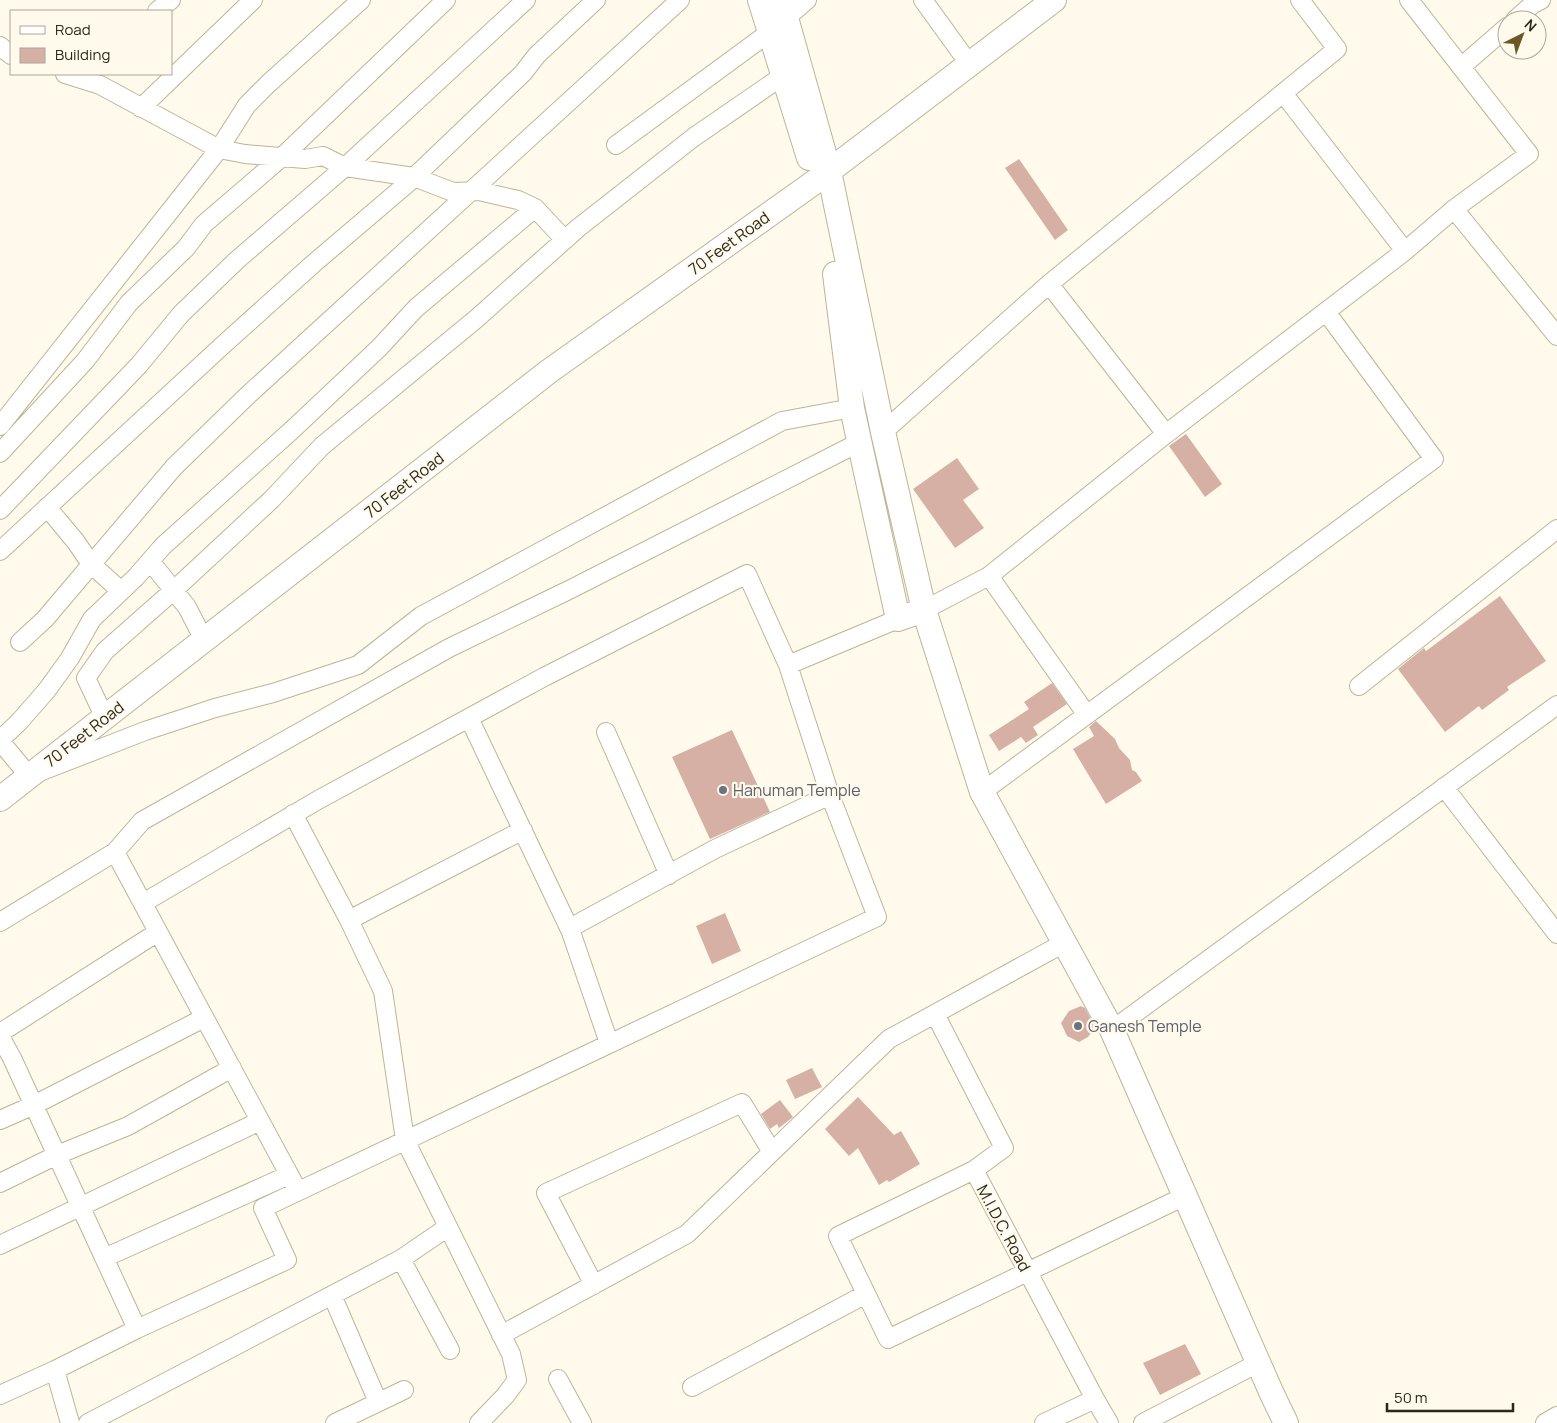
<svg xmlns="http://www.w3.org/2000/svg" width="1557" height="1423" font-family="Manrope,sans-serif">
  <rect width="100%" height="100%" fill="#fffaec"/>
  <path fill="#d6b0a5" d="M1019 159 1068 230 1055 240 1005 168Z
    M1186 434 1222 484 1205 497 1169 446Z
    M957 458 979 489 963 500 984 528 955 548 913 489Z
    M1500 596 1546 661 1507 687 1509 690 1482 710 1479 706 1445 732 1398 669 1424 648 1426 651Z
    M1052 683 1067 704 1033 727 1038 735 1026 743 1021 737 999 751 989 735 1029 709 1024 702Z
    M1096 721 1115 739 1119 748 1130 760 1132 770 1136 772 1142 781 1106 804 1073 749 1094 736 1089 727Z
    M732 730 770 812 710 839 672 757Z
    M725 913 741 951 712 964 696 926Z
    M1081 1006 1085 1008 1094 1025V1029L1088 1037 1079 1042 1067 1036 1061 1023 1069 1011Z
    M812 1068 822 1087 795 1099 786 1080Z
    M858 1097 894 1135 901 1131 920 1164 889 1182 887 1180 879 1185 858 1148 849 1156 825 1129Z
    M780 1100 793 1117 779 1128 777 1124 770 1129 761 1114Z
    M1185 1344 1201 1374 1160 1395 1143 1363Z"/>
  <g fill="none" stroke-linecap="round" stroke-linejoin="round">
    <g stroke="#bfb493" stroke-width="20">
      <path id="street" d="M923 0 970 65
        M157 11 171 0
        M1515 20 1533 4 1541 0
        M0 46 11 55
        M1461 67 1507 27
        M65 74 100 85 219 149 245 154 305 159 323 156 345 167 414 177 453 192 479 191 518 200 535 208 565 240
        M1283 93 1405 251
        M141 108 253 0
        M616 145 770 32 807 0
        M1454 209 1557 336
        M1049 284 1166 434
        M0 426 219 149 247 105 268 84 361 0
        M883 432 1049 284 1337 49 1300 0
        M0 453 85 361 129 303 186 248 204 224 282 157 446 0
        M47 507 76 542 91 564 121 591
        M0 510 139 365 181 314 237 260 345 167 526 0
        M0 551 223 345 313 264 408 183 523 73 537 55 596 0
        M150 561 187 607 204 640
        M989 576 1087 715
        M924 610 989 576 1166 434 1405 251 1454 209 1529 154 1409 0
        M20 642 45 619 174 467 247 396 680 0
        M788 665 830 795
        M1359 686 1557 529
        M105 718 86 678 105 651 174 590 272 499 322 446 476 319 578 228 694 137 784 75
        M469 718 571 932 609 1043
        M606 732 669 875
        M0 740 19 722 47 690 70 658 92 619 136 577 163 546 292 430 379 348 416 308 535 208
        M0 741 29 776 145 731 215 708 273 693 358 665 421 616 782 421 852 408
        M1444 787 1557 934
        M982 792 1434 459 1327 313
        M293 814 349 920 383 991 405 1140 511 1354 517 1380 505 1396 479 1423
        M115 852 142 821 449 648 571 589 860 442
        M143 903 318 800 544 677 747 574 788 665 898 619
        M349 920 523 830
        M0 922 115 852 298 1191
        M935 1014 1004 1148 974 1170 1095 1399 1109 1423
        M1112 1030 1557 705
        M0 1033 158 932
        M0 1036 12 1058 137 1329
        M0 1120 34 1105 204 1018
        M974 1170 838 1236 888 1339 1185 1196
        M0 1183 57 1155 128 1126 232 1068
        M0 1245 260 1121
        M104 1258 289 1175
        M401 1259 448 1227
        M594 1285 546 1193 742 1103 772 1152
        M332 1295 378 1402
        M501 1335 687 1234 889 1039 1064 943
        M55 1370 70 1423
        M558 1379 582 1423
        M692 1387 866 1294
        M0 1395 55 1370 137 1329 287 1260 263 1208 877 917 830 795 715 849 570 928
        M88 1423 401 1259 450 1350
        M335 1423 404 1390
        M1044 1423 1095 1399
        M1143 1423 1258 1363
        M1545 1423 1557 1416"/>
    </g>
    <g stroke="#bfb493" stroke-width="26">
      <path id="secondary" d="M760 0 809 158
        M781 0 829 171 883 432 924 610 982 792 1112 1030 1272 1394 1286 1423
        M835 274 852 408 898 619 924 610
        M0 799 548 372 816 181 1054 0"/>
    </g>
    <use href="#street" stroke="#fff" stroke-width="18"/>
    <use href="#secondary" stroke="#fff" stroke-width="24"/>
  </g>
  <g fill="#6b7280" stroke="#fffaec" stroke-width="2">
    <circle cx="723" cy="790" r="5"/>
    <circle cx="1078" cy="1026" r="5"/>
  </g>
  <g text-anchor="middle" stroke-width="4.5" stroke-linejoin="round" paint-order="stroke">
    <g font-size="16" fill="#2c271a" stroke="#fffaec">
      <text transform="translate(729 243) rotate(-36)" y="6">70 Feet Road</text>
      <text transform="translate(404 485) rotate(-38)" y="6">70 Feet Road</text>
      <text transform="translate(84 734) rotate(-38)" y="6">70 Feet Road</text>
      <text transform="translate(1004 1228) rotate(62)" y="6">M.I.D.C. Road</text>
    </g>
    <g font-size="16" fill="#5b616d" stroke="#fffaec" text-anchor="start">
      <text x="733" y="796">Hanuman Temple</text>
      <text x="1088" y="1032">Ganesh Temple</text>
    </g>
  </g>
  <rect x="10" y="10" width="162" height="65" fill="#fffaec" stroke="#aba698"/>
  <rect x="20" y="26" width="25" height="8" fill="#ffffff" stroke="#aba698"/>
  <text x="55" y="35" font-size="15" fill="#2c271a">Road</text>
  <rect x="20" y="48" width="25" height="15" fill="#d6b0a5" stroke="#aba698"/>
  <text x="55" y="60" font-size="15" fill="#2c271a">Building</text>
  <g transform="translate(1522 35) rotate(42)"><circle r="24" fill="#fffaec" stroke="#aba698"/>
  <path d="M0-4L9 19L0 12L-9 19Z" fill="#6c5726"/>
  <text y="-8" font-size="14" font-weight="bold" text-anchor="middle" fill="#2c271a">N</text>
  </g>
  <path d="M1387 1403v8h126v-8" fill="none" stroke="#2c271a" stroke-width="2.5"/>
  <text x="1394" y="1403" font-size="15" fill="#2c271a" stroke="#fffaec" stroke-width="4" paint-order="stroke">50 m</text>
</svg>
